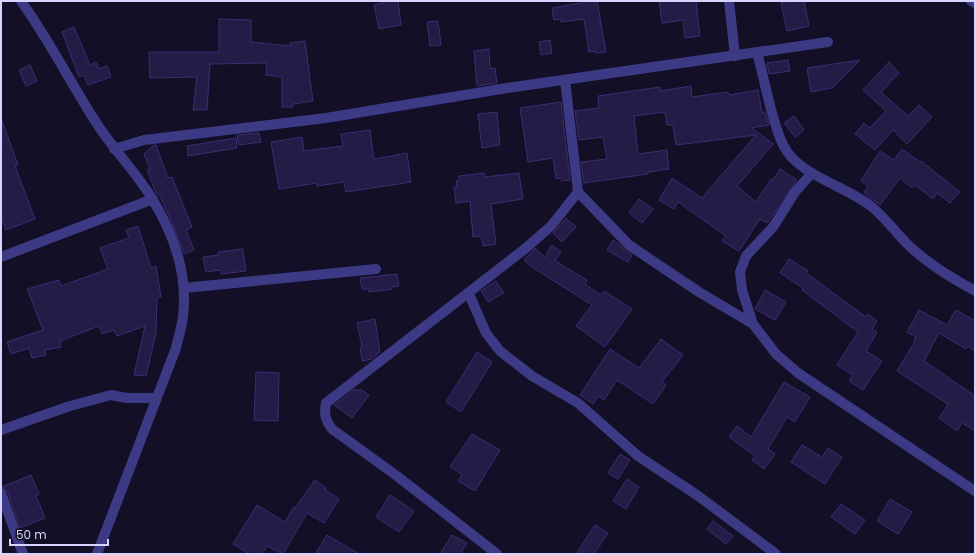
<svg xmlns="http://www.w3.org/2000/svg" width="976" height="555" font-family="Poppins,sans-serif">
  <rect width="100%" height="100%" fill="#130f26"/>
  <path fill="#241b47" stroke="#3b2d73" d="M383 1H398L401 25 379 29 374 5 383 3Z
    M581 1H597L606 52 595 53V51L589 52 584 19 561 22V19L554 20 552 8 581 3Z
    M659 1H696L700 36 685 38 683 20 662 23Z
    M789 1H804L809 26 787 31 781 3Z
    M219 19 251 20V42L290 46V43L305 41 313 101 293 104V107H282V77L266 75 267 63 210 64 207 110H193L197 77 150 78 149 52H219Z
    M438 21 441 45 430 46 427 22Z
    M74 27 90 65 96 62 99 69 107 66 111 77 88 85 84 75 79 77 62 32Z
    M550 40 552 53 541 55 539 42Z
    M489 49 490 69 495 68 497 83 477 86 474 51Z
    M788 60 790 71 769 74 767 63Z
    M860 60 832 88 811 92 807 68Z
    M889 62 899 73 881 92 908 116 919 105 932 117 907 144 893 130 875 150 855 134 864 123 870 128 886 111 863 90Z
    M30 65 37 81 26 86 19 70Z
    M691 86 692 97 728 92 729 95 758 90 762 113 765 112 769 125 752 128 773 144 737 186 756 202 771 179 773 180 780 169 797 180 767 223 760 219 739 251 722 241 726 236 678 202 674 209 659 200 672 178 702 198 756 135 676 145 673 125H667L665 112 634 116 638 154 667 150 669 169 648 172V174L584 183 581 162 607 159 603 137 579 140 575 111 599 108 598 96 660 87V91Z
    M561 102 570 180 562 181 561 178 556 179 553 158 528 162 520 108Z
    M497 112 500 145 482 148 478 114Z
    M794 116 804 130 795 137 784 123Z
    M2 121 18 165 15 166 35 219 6 230 1 216Z
    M370 130 374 159 407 153 411 182 346 192 344 182 317 186V183L279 189 271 142 302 137 304 151 343 146 341 134Z
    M259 133 261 142 239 145 237 135Z
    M236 138 237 148 188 156 187 146Z
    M154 145H156L168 178 172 177 192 227 186 230 194 250 184 254 173 225 160 196 156 193 147 170 150 169 144 154Z
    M902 149 920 162 921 161 960 192 950 203 937 193 933 199 915 185 912 188 900 178 880 205 864 193 868 186 861 181 880 151 894 160Z
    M484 173 485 177 519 173 523 199 491 204 496 244 483 246 481 236 473 237 470 201 456 203 454 187H457L456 181H459V176Z
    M639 199 653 209 642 223 629 213Z
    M566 218 576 227 562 242 553 233Z
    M138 226 151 268 156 266 161 297 157 298 156 333 146 376 134 375 145 326 117 336 114 330 102 334 99 326 60 341 61 347 45 350 46 355 32 358 29 348 11 354 7 342 43 330 27 289 59 280 61 286 108 269 100 248 129 238 126 230Z
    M613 240 632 255 628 262 607 250Z
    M552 245 561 252 555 261 587 280 585 284 601 295 604 291 632 309 605 347 576 326 592 305 532 267 524 260 535 248 545 257Z
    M243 249 246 271 221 274V270L206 272 203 257 219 255 218 252Z
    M789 259 808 271 806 273 866 317 868 314 877 321 872 329 877 332 866 351 882 361 863 390 849 381 853 375 837 365 858 332 802 290 803 288 780 273Z
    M397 274 399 286 391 287 392 289 369 292V289H362L360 278Z
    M496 281 504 293 488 302 481 291Z
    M765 290 786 302 775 320 755 309Z
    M919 310 947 325 956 310 975 321V351L968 346 966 349 939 333 924 361 975 396V431L962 423 957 431 939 418 948 404 897 371 915 341 914 340 916 337 907 332Z
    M375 319 380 352 376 353 377 355 372 359 362 361 360 347 362 346 357 323Z
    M661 339 683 355 662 382 666 385 653 404 617 380 604 400 598 396 593 404 580 395 610 349 639 368Z
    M477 352 492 362 461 412 446 402Z
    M256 372 279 373 278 421 254 420Z
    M784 382 810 397 795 422 787 417 768 449 775 454 764 469 752 460 755 456 729 437 737 426 751 437Z
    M355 389 358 391 360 389 369 395 352 418 334 405Z
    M472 434 500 450 475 491 458 481 462 474 450 467Z
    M802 445 822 457 828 448 842 457 825 484 791 462Z
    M620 454 630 460 618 479 608 473Z
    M31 475 39 494 36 496 45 518 20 528 7 491 2 487Z
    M627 479 639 487 626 509 613 501Z
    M315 480 326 488 325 490 339 499 324 523 307 513 283 554 267 546 262 554H250L233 544 257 505 285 522 294 507 295 508Z
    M390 495 414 511 399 532 376 517Z
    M890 499 912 512 898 534 877 521Z
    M841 504 865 520 855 534 831 517Z
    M713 521 733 536 726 544 707 529Z
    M595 525 608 533 594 554H576Z
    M327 535 359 554H315Z
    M452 535 467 543 460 554H440Z"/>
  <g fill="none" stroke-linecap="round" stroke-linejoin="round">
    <path stroke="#3d3a85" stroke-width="10" d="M21 1C50 41 72 86 99 127 116 152 138 175 153 200 174 235 188 275 183 316 182 327 178 338 176 348L97 554
      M729 1 735 56
      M971 1 975 3
      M757 52C764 77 774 135 788 153 807 178 848 187 872 207 888 220 899 238 915 251 933 267 954 279 975 291
      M114 149 144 140 326 118 507 88 828 42
      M578 192 629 245 699 292 753 324 776 354 798 373 975 491
      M1 257 153 199
      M184 288 376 269
      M469 294 486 333 500 351 532 376 578 403 638 456 697 495 776 554
      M753 324 742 290 740 272 746 256 773 227 795 192 812 173
      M1 430 70 406 111 395 127 398H155
      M1 493 23 554
      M497 554 397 476 332 429C325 420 324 414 326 403L526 248 551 226 578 192 565 80"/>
  </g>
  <rect width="976" height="555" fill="none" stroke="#d9d4ff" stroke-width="4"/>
  <path d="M10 539v6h98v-6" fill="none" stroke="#d9d4ff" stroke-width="2"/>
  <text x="16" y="539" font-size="12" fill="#d9d4ff" stroke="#130f26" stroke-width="3" paint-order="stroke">50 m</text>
</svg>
